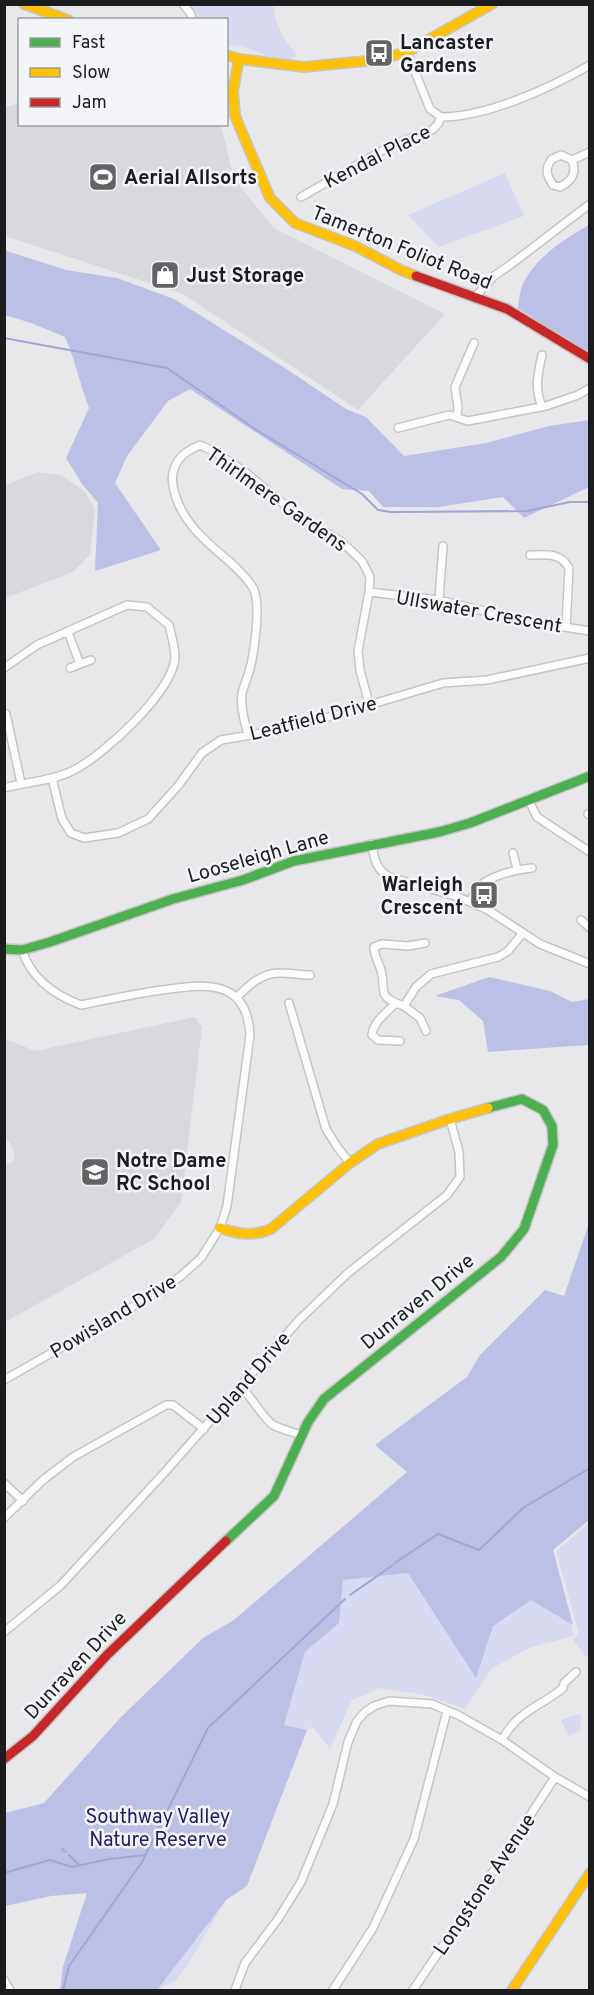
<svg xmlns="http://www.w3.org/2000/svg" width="594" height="1995" font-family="Overpass,sans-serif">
  <rect width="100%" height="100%" fill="#e8e8ea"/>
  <path fill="#d8d9df" d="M19 103 20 124 221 125 234 179 274 228 445 314 358 410 183 294 5 236V107Z
    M4 471 7 485 37 472 61 475 85 492 95 509 90 554 73 572 5 598Z
    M195 1017 202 1027 181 1202 154 1239 5 1322V1166L13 1161 15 1154 10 1143 5 1139 6 1039 35 1051Z"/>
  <path fill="#d7daf0" d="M177 5H273C276 26 282 39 297 54L284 65C267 56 247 45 227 45L226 20 193 19Z
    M505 173 524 216 439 247 408 215Z
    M407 1472 589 1520 553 1550 574 1636 531 1647 491 1669 465 1709 421 1694 380 1688 352 1700 330 1749 312 1726 307 1730 226 1900 187 1966 175 1981 158 1990H60L63 1967 87 1893 4 1835 46 1804 209 1641Z
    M589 1523V1660L573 1640 579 1634 556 1551Z
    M578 1714 581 1716 580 1731 568 1736 561 1720Z"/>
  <path fill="#bdc0e6" d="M589 225V354L518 308C519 302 519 295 521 289 532 259 563 240 589 225Z
    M4 250 66 270 117 278 174 299 288 370 346 409 366 417 404 456 486 443 549 426 589 420V487L524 518 503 497 439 507H383L369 491 342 489 190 389 168 401 127 456 115 483 161 550 95 571 98 503 82 484 66 458 89 408C80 384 75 360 65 337L31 323 5 315Z
    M489 977 550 991 572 1002 589 999V1048L588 1045 488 1052 483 1021 459 1000 435 996Z
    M589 1223V1520L553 1550 573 1625 531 1600 493 1626 476 1678 408 1573 343 1580 339 1623 305 1652 284 1725 307 1730 247 1886 226 1900 157 1990H60L63 1967 87 1893 51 1896 5 1906V1813L44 1803 121 1717 203 1638 234 1620 407 1472 375 1445 467 1377 480 1355 545 1290 564 1296Z"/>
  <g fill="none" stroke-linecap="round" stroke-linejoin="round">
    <path stroke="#a1a6d4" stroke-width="2" d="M4 338 167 368 258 431 362 494 378 510 391 512 527 511 570 502H590
      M395 1563 438 1534 479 1550 523 1508 590 1468
      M350 1595 393 1565
      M62 1849 66 1852
      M69 1855 79 1865
      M4 1873 50 1860 72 1867 109 1859 145 1855
      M63 1990 69 1966 142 1862 208 1728 345 1599"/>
    <g stroke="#c5c5c6" stroke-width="10">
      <path id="street" d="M183 4 191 14 192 20
        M407 52 430 109 441 117C487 117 550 88 590 65
        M561 155 572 160C577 173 572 181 560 187L553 185C547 176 544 169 552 159Z
        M572 160 590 152
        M301 197 390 146 432 130 438 124 441 117
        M475 297 494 276 510 265 590 204
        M542 355C538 373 534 389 542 406
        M457 416 458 407 455 387 474 343
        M398 428 449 415 468 421 546 406 578 395 590 388
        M530 555C546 555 560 552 569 568L566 627
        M369 592 439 600 525 621 590 631
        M439 600 443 546
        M68 632 80 664 91 660
        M4 668 37 645 127 605 147 607 169 625C171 635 175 646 175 657 174 691 102 757 72 771 52 781 26 782 4 788
        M70 668 80 664
        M6 714 21 783
        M248 735C245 722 240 708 242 694 243 687 247 680 249 672 254 655 261 607 254 590 249 579 238 570 230 562 209 544 187 527 177 500 174 492 171 482 173 473 176 458 186 451 200 445L213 451 245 472 297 515 342 542 362 561 370 577 369 592 358 651 360 670 369 704
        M52 778 62 819 71 833 84 838 118 833 148 819 178 786 202 753 221 740 292 728 443 683 487 680 590 658
        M528 799 537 817 590 852
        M588 814 590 815
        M372 844C374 859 376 869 389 877L455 896 470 902 488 910 540 944 590 964
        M513 853 517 869
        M470 902C472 898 474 893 477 889 487 876 517 869 532 868
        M581 920 590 928
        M425 943 408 946 382 944 374 947C374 954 378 962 381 970 387 992 375 996 404 1006L416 987 431 974 498 957 508 951 522 934
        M236 998C248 986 262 972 281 973 291 973 300 975 310 975
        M289 1003 326 1129 338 1148 350 1163
        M396 1003C387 1012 373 1022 372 1035L378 1040 400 1041
        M404 1006 420 1018 426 1031
        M4 1380 148 1298 181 1276 201 1258 220 1228 227 1206 250 1035C247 974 197 985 155 991 130 995 105 1000 81 1005 54 995 31 978 22 950
        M242 1387C250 1396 265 1420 273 1425 281 1429 292 1432 301 1435
        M4 1483 23 1501
        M4 1518 43 1480 73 1457 166 1405H173L204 1429
        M4 1632 61 1585 165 1472 299 1320 348 1273 447 1195 460 1177 459 1152 450 1119
        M502 1740C517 1711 540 1707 563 1688L564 1683 576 1672
        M4 1980 10 1990
        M235 1990 245 1963 278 1919 301 1882 333 1804 348 1742 357 1721 365 1712 374 1706 389 1701 432 1704 458 1715 502 1740 555 1777 590 1797
        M333 1990 373 1928 414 1839 447 1711
        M413 1990 507 1851 555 1777"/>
    </g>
    <g stroke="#c5c5c6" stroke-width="12">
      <path id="fast" d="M4 949 22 950 50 942 173 899 243 880 294 861 439 832 470 823 590 776
        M226 1541 274 1496 308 1422 324 1399 501 1257 524 1229 553 1145 552 1126 543 1110 522 1099 488 1108"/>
    </g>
    <g stroke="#c5c5c6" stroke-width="12">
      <path id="slow" d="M24 4 68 20
        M226 55 239 59 304 67 377 60 407 52 492 4
        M239 59 233 91 235 116 270 198 295 223 355 246 401 270 416 276
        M220 1228C238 1234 253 1237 271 1229L350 1163 378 1144 450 1119 488 1108
        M512 1990 590 1873"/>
    </g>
    <g stroke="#c5c5c6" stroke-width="12">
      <path id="jam" d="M416 276 507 309 590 359
        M4 1759 33 1736 107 1655 226 1541"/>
    </g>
    <use href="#street" stroke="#fcfcfc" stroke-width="7"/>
    <use href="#fast" stroke="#4caf50" stroke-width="9"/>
    <use href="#slow" stroke="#ffc107" stroke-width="9"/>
    <use href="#jam" stroke="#c62828" stroke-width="9"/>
  </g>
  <defs>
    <g id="bus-square" transform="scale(1.5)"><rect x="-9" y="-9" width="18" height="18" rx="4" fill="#636365" stroke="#f4f5f8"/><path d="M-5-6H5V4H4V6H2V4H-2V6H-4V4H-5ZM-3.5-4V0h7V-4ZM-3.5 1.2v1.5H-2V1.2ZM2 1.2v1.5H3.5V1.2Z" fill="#fff"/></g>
    <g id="stadium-square" transform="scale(1.5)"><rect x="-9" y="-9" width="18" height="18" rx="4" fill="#636365" stroke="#f4f5f8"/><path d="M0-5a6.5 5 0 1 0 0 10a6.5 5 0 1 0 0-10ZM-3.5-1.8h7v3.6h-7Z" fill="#fff"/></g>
    <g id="shop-square" transform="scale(1.5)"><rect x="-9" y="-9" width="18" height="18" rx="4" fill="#636365" stroke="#f4f5f8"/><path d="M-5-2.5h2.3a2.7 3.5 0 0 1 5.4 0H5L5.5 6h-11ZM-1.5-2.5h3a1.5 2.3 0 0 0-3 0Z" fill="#fff"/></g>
    <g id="school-square" transform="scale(1.5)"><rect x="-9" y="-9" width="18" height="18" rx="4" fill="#636365" stroke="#f4f5f8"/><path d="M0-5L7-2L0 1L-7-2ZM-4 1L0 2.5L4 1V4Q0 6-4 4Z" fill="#fff"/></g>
  </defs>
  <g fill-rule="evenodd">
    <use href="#bus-square" x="379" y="53"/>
    <use href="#stadium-square" x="103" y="177"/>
    <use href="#shop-square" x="165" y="275"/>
    <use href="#bus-square" x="484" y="895"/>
    <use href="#school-square" x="95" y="1172"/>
  </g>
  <g text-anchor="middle" stroke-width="5" stroke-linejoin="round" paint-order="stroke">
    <g font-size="20" font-weight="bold" fill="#1b1c1d" stroke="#f4f5f8" text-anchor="start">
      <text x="400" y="49">Lancaster<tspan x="400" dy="23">Gardens</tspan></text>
      <text x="124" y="184">Aerial Allsorts</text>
      <text x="186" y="282">Just Storage</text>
      <text x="463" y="891" text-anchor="end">Warleigh<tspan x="463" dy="23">Crescent</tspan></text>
      <text x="116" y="1167">Notre Dame<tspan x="116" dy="23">RC School</tspan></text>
    </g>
    <g font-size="20" fill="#1b1c1d" stroke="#f4f5f8">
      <text transform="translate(377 156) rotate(-27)" y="7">Kendal Place</text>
      <text transform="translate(402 247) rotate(22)" y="7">Tamerton Foliot Road</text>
      <text transform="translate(277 499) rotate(35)" y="7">Thirlmere Gardens</text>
      <text transform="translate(479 611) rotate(10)" y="7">Ullswater Crescent</text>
      <text transform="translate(313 718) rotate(-14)" y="7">Leatfield Drive</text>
      <text transform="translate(258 856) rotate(-16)" y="7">Looseleigh Lane</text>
      <text transform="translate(417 1301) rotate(-39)" y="7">Dunraven Drive</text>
      <text transform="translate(113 1316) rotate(-31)" y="7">Powisland Drive</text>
      <text transform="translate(248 1378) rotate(-49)" y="7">Upland Drive</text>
      <text transform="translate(75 1665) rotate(-47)" y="7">Dunraven Drive</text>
      <text transform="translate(484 1884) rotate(-56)" y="7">Longstone Avenue</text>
    </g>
    <g font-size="20" fill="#231b67" stroke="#f4f5f8">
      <text x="158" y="1823">Southway Valley<tspan x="158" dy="23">Nature Reserve</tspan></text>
    </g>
  </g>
  <rect width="594" height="1995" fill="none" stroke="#1b1c1d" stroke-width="12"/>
  <rect x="18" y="18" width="210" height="108" fill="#f4f5f8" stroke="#9d9ea0" stroke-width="1.5"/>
  <rect x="30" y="38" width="30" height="9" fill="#4caf50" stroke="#9d9ea0" stroke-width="1.5"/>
  <text x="72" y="48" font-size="18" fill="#1b1c1d">Fast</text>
  <rect x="30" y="68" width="30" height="9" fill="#ffc107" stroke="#9d9ea0" stroke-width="1.5"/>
  <text x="72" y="78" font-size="18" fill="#1b1c1d">Slow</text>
  <rect x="30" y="98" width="30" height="9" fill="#c62828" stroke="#9d9ea0" stroke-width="1.5"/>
  <text x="72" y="108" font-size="18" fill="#1b1c1d">Jam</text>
</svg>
